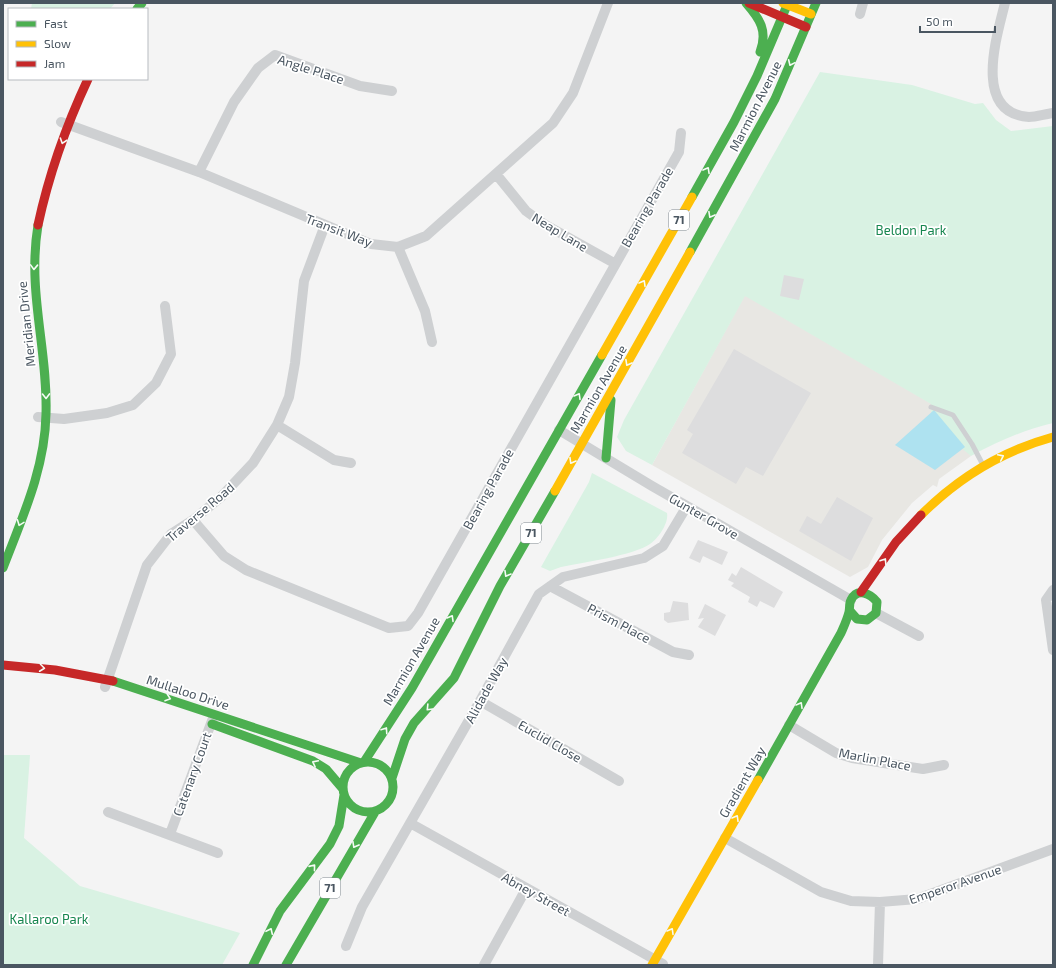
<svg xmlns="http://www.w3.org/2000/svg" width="1056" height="968" font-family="'Exo 2',sans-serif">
  <rect width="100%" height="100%" fill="#f4f4f4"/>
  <path fill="#e8e7e3" d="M745 295 932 404 971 456 939 479 937 487 933 485 912 503 882 540 868 567 850 577 652 465Z"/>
  <path fill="#d9f2e3" d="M32 3H115L110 9H31Z
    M820 72 912 85 975 104 983 103 996 120 1011 131 1053 126V423C1023 430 997 442 971 456L954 442 931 412V404L745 296 652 465 626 451 617 437 624 420Z
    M592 473 667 513C669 523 658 539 650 544 635 555 581 563 561 567L550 571 541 567 589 482Z
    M3 755H30L24 838 80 886 240 933 222 965H3Z"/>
  <path fill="#aee2f0" d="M934 410 965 447 935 470 895 445Z"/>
  <path fill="#ddddde" d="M784 275 804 279 799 300 780 296Z
    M734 349 811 393 763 476 746 467 736 484 682 453 693 434 687 430Z
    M837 497 873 518 851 561 799 531 807 516 821 524Z
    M698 540 728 552 722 565 703 556 700 563 689 558Z
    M741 567 783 592 774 608 760 601 757 607 748 602 750 597 731 586 734 583 728 580 732 573 736 576Z
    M673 601 688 603 689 620 668 623 664 620V613L670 612Z
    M705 604 726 615 715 636 698 627 704 618 698 619Z"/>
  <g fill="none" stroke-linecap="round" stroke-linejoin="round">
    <path stroke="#ced0d2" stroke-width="5" d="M931 407 953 415 972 444 983 465"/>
    <path stroke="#ced0d2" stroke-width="10" d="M1005 3C997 36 972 113 1029 117 1036 117 1045 114 1053 113
      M860 14 863 3
      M61 122 199 172 371 244 398 247 426 236 553 123 573 93 608 3
      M199 172 234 102 258 68 275 55 360 86 392 91
      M496 174 526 211 544 224 614 263
      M398 247 425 311 432 342
      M38 417 64 419 107 413 133 405 156 383 171 354 165 306
      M277 425 334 460 351 463
      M559 430 652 486 851 600
      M193 520 224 556 246 570 389 628 408 626 418 613 679 152 681 133
      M550 586 673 652 689 655
      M1053 590 1046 600 1053 650
      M876 613 919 636
      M105 687 147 565 171 534 193 520 221 497 253 463 277 425 289 397 295 363 304 281 325 225
      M480 701 619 781
      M789 725 836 753 852 758 923 769 944 765
      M108 812 218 853
      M410 823 663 964
      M170 834 213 718
      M725 838 821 892 851 901 880 902 917 899 1053 849
      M346 946 362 907 480 701 539 594 563 577 644 558 663 546 687 506
      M484 965 526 889
      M878 965 880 902"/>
    <path stroke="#4caf50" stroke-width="9" d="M746 3C760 19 768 31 760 52
      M137 9 142 3
      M692 197 734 122 757 76 788 3
      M690 252 775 99 816 3
      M606 458 611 400
      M3 568C22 518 45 469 46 414 48 349 27 292 38 225
      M113 681 361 763
      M212 724 313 761 326 769 343 789
      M343 787a25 25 0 1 1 50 0a25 25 0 1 1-50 0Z
      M364 762 412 688 602 355
      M392 778 405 739 414 723 454 678 500 586 555 491
      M758 780 841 633C844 626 847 620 849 612 850 608 849 603 851 600 857 587 871 594 877 602L876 613 867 620 857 619 850 611
      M253 965 280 911 330 844 339 826 344 795
      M286 965 375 812"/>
    <path stroke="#ffc107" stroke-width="9" d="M783 3 811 14
      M602 355 692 197
      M555 491 690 252
      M921 515C958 478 1002 451 1053 437
      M652 965 758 780"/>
    <path stroke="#c62828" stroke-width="9" d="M749 3 806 27
      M38 225C49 174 66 126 88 79
      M861 592 896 542 921 515
      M3 665 55 670 113 681"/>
  </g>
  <defs><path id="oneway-chevron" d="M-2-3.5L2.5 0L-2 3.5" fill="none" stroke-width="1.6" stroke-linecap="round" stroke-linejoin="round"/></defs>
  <g stroke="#f6fbf6">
    <use href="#oneway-chevron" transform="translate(791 63) rotate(114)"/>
    <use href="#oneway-chevron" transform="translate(63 141) rotate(109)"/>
    <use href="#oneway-chevron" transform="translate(707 170) rotate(-61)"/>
    <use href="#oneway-chevron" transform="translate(711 215) rotate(119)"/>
    <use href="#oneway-chevron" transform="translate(34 267) rotate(92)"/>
    <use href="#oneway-chevron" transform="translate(643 283) rotate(-60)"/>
    <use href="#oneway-chevron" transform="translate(628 363) rotate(119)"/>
    <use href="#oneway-chevron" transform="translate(46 396) rotate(89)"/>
    <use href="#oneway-chevron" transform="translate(578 396) rotate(-60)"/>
    <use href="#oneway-chevron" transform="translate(1001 457) rotate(-26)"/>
    <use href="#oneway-chevron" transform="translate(572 461) rotate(120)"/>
    <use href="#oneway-chevron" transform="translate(20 523) rotate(111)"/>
    <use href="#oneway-chevron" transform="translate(884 561) rotate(-58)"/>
    <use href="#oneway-chevron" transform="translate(507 574) rotate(120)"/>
    <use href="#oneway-chevron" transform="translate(451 618) rotate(-60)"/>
    <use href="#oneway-chevron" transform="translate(42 668) rotate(7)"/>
    <use href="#oneway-chevron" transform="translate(168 698) rotate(19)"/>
    <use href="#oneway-chevron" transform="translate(800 705) rotate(-60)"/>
    <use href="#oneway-chevron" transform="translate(429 708) rotate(134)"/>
    <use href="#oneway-chevron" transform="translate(385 730) rotate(-56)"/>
    <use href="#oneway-chevron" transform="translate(315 763) rotate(-153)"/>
    <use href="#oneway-chevron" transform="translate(736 818) rotate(-60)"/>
    <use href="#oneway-chevron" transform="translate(355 845) rotate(119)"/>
    <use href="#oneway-chevron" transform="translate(313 867) rotate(-51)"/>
    <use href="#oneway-chevron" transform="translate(270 931) rotate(-65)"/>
    <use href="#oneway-chevron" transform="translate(671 931) rotate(-60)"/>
  </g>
  <g text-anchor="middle" stroke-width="3.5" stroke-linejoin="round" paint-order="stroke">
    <g fill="#fff" stroke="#808990" stroke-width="1">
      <rect x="669" y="210" width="20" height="20" rx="3"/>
      <rect x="521" y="523" width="20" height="20" rx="3"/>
      <rect x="320" y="878" width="20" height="20" rx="3"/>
    </g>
    <g font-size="12" font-weight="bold" fill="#4a5661">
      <text x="679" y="224">71</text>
      <text x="531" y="537">71</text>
      <text x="330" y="892">71</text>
    </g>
    <g font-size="13" fill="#4a5661" stroke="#fff">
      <text transform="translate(311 69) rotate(18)" y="5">Angle Place</text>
      <text transform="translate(755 106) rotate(-63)" y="5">Marmion Avenue</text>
      <text transform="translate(647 207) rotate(-60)" y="5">Bearing Parade</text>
      <text transform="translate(339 230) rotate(21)" y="5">Transit Way</text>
      <text transform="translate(560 232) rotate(31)" y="5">Neap Lane</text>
      <text transform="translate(26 324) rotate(-96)" y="5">Meridian Drive</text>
      <text transform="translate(598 389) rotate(-60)" y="5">Marmion Avenue</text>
      <text transform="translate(488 489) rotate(-61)" y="5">Bearing Parade</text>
      <text transform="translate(200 512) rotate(-40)" y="5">Traverse Road</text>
      <text transform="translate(704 516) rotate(30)" y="5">Gunter Grove</text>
      <text transform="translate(619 623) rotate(28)" y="5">Prism Place</text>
      <text transform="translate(411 661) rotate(-60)" y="5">Marmion Avenue</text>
      <text transform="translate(486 690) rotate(-61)" y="5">Alidade Way</text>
      <text transform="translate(188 692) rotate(18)" y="5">Mullaloo Drive</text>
      <text transform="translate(550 741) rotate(30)" y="5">Euclid Close</text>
      <text transform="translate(875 759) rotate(11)" y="5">Marlin Place</text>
      <text transform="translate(192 774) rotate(-70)" y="5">Catenary Court</text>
      <text transform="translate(742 782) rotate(-60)" y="5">Gradient Way</text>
      <text transform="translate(955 884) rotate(-19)" y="5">Emperor Avenue</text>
      <text transform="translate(536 894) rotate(29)" y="5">Abney Street</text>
    </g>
    <g font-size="13" fill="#17864f" stroke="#fff">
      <text x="911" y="235">Beldon Park</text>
      <text x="49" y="924">Kallaroo Park</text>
    </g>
  </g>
  <rect width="1056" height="968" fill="none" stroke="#4a5661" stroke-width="8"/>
  <rect x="8" y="8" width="140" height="72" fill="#ffffff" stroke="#b7bbc0"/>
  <rect x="16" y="21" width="20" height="6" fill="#4caf50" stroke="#b7bbc0"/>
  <text x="44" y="28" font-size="12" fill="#4a5661">Fast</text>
  <rect x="16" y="41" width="20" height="6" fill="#ffc107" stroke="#b7bbc0"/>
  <text x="44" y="48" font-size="12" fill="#4a5661">Slow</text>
  <rect x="16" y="61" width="20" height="6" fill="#c62828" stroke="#b7bbc0"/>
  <text x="44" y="68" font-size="12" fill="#4a5661">Jam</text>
  <path d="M920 26v6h75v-6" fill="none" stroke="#4a5661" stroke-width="2"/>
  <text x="926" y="26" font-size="12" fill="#4a5661" stroke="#ffffff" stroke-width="3" paint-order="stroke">50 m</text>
</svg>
